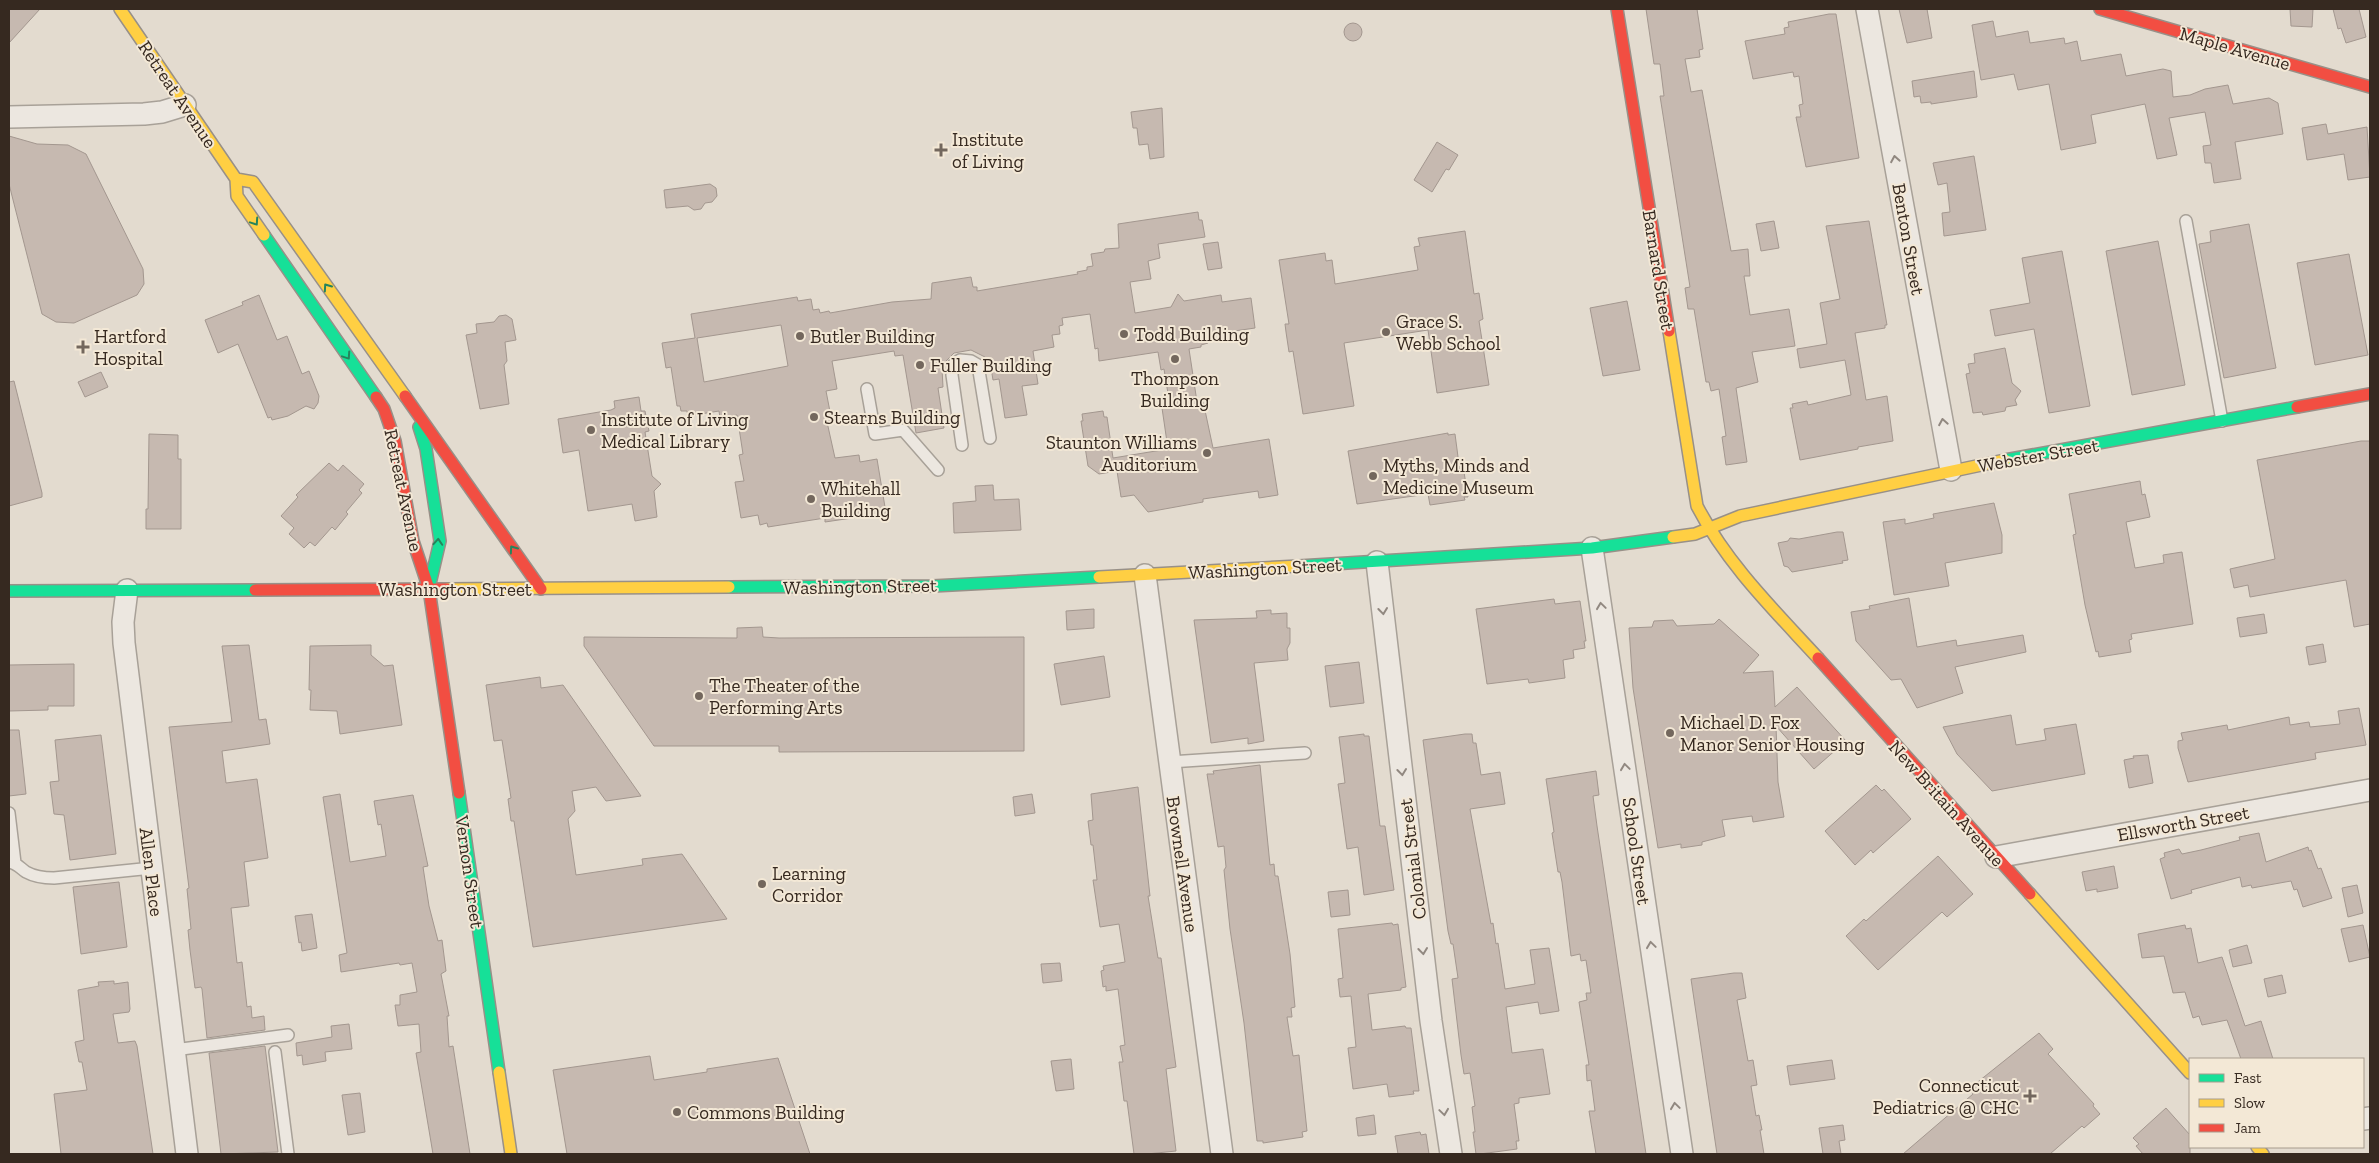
<svg xmlns="http://www.w3.org/2000/svg" width="2379" height="1163" font-family="'Zilla Slab',serif">
  <rect width="100%" height="100%" fill="#e3dbcf"/>
  <path fill="#c6b9b0" stroke="#a3978f" fill-rule="evenodd" d="M9 9H40L9 43Z
    M1646 9H1697L1703 49 1699 50 1700 57 1685 59 1691 92 1702 90 1731 251 1748 249 1750 276H1744L1750 315 1789 309 1795 346 1752 352 1758 382 1736 388 1747 462 1726 465 1722 437 1726 436 1719 389 1711 391 1709 382H1706L1694 309H1688L1685 288 1690 287 1660 96H1664L1660 64H1654Z
    M1899 9H1927L1932 38 1907 43Z
    M2290 9H2313L2312 27 2291 26Z
    M2333 9H2359L2366 37 2346 43 2341 28 2338 29Z
    M1829 14H1836L1859 158 1806 167 1796 117H1801L1799 105 1803 104 1799 76 1794 77 1793 72 1753 79 1745 41 1785 34 1784 28 1789 27 1788 22Z
    M1993 21 1996 37 2028 31 2030 43 2064 38 2065 44 2077 41 2081 61 2121 54 2126 76 2163 69 2171 71 2173 97 2190 95 2205 89 2228 85 2233 104 2269 98 2278 103 2283 134 2235 142 2241 179 2214 183 2211 163H2205L2203 146 2211 145 2205 112 2169 118 2177 155 2157 159 2145 104 2091 115 2096 143 2061 150 2049 84 2018 90 2014 74 1981 80 1972 25Z
    M1344 32a9 9 0 1 1 18 0a9 9 0 1 1-18 0Z
    M1974 71 1977 97 1931 104V102L1921 103 1920 96 1914 97 1912 81Z
    M1162 108 1164 157 1150 159 1148 144 1139 145 1137 128H1133L1131 112Z
    M2326 124 2328 134 2367 127 2370 177 2348 180 2344 154 2307 160 2302 128Z
    M9 136 37 144 68 145 86 154 143 269 144 284 137 295 74 323 56 322 42 314 9 184Z
    M1437 142 1458 155 1449 170 1446 169 1432 192 1414 180Z
    M1974 156 1986 230 1944 236 1942 213 1950 212 1947 183 1938 185 1933 163Z
    M710 184 716 188 717 196 712 202 705 203 701 209 694 210 688 206 666 208 664 190Z
    M1198 212 1199 220H1202L1205 237 1158 244 1160 258 1148 261 1151 279 1130 282 1135 313 1171 307 1178 294 1184 301 1221 295 1222 302 1251 298 1255 328 1207 335 1208 343 1201 345V347L1189 349 1197 402 1203 401 1213 448 1269 439 1278 495 1259 498 1258 491 1203 499V502L1148 512 1134 495 1121 497 1117 471 1099 474 1088 466 1081 421H1083L1082 414 1103 411 1104 417H1107L1113 458 1168 449 1162 408 1170 406 1164 369 1161 370 1158 352 1099 361 1098 348 1095 349 1090 314 1062 318 1063 325 1059 326 1060 334 1052 335 1054 347 1033 351 1038 384 1022 386 1027 415 1005 418 999 379 993 380 991 368 985 357 971 350 954 353 945 362 942 369 943 387 938 388 944 428 916 433 903 355 895 356 894 351 832 361 837 389 826 391 832 422H827L835 458 859 455 860 462 877 459 886 513 825 522V518L768 527 767 523 760 525 758 515 741 518 735 482 744 481 739 455 743 454 737 415 720 418 719 411 688 416 687 411H681L680 406H677L671 367 666 368 662 343 695 338 691 314 797 297 798 301 811 299 813 310 819 309 820 313 829 311 830 313 892 302 931 299 932 283 971 277 973 287H977V291L1078 274 1077 272 1087 270V267L1093 266 1091 254 1104 252 1105 249 1119 248 1118 224ZM781 325 788 366 704 382 697 338Z
    M1774 221 1779 248 1761 251 1756 224Z
    M1869 221 1887 325H1885V328L1855 333 1866 400 1887 396 1893 441 1858 447V449L1800 460 1790 408H1793L1792 404 1807 401 1808 405 1851 395 1845 360 1800 368 1797 349 1827 344 1820 303 1840 299 1826 226Z
    M2249 224 2276 368 2224 378 2199 244 2211 242 2210 231Z
    M1465 231 1474 294 1479 293 1483 319 1479 321 1489 385 1437 393 1428 330 1344 343 1354 406 1303 414 1293 351 1289 352 1286 332 1285 324H1289L1279 260 1325 253 1326 261 1332 260 1335 284 1418 270 1414 247 1420 246 1418 238Z
    M2158 241 2185 385 2132 395 2106 251Z
    M1218 242 1222 268 1208 270 1203 244Z
    M2062 251 2090 406 2049 413 2034 329 1995 336 1990 310 2030 303 2022 258Z
    M2349 254 2368 355 2315 365 2297 263Z
    M259 295 277 340 287 336 302 374 309 371 319 396 318 403 314 409 306 406 288 416 272 420 271 417 268 418 238 344 218 353 205 320 243 305 242 302Z
    M1627 301 1640 370 1603 376 1590 308Z
    M506 315 512 319 516 340 505 342 507 361 504 365 509 404 480 409 466 335 477 333 476 324 494 322 499 316Z
    M2005 348 2012 383 2021 391 2015 400 2017 405 2006 407 2005 411 1983 415 1982 412 1973 413 1966 374 1970 373 1968 364 1975 363 1974 354Z
    M101 372 108 387 85 397 78 382Z
    M14 381 42 493V497L9 506V382Z
    M639 397 641 411H645L649 431 645 432 652 476 661 484 654 491 657 517 635 521 632 504 588 511 579 450 563 453 558 419 611 410 615 408 614 401Z
    M1448 433V435L1455 434 1460 472H1464L1468 497H1464L1465 500 1430 505 1428 494 1357 504 1348 451Z
    M149 434 178 435V459H181V529H146V509H148Z
    M2361 441H2370V624L2354 627 2346 580 2250 597 2248 585 2234 588 2230 569 2275 559 2257 460Z
    M329 463 338 471 343 465 364 484 359 490 362 493 346 512 348 514 335 530 332 527 315 546 310 542 304 548 289 534 294 528 281 516 298 497 296 495Z
    M2140 481 2142 495 2145 494 2150 517 2126 522 2135 568 2164 563 2163 555 2182 552 2193 624 2131 634 2132 639 2129 640 2131 652 2099 657 2098 651 2096 652 2085 605 2073 535 2076 534 2069 494Z
    M993 485 994 500 1019 499 1021 530 954 533 953 503 976 501 975 486Z
    M1994 503 2002 535V553L1945 563 1949 586 1894 595 1883 522 1905 519V524L1934 518 1933 514Z
    M1837 532H1843L1848 560 1842 561 1843 563 1792 572 1788 567 1784 566 1778 543 1788 541 1790 538 1799 539Z
    M1909 598 1917 647 1956 640 1957 646 2023 635 2026 652 1955 667 1963 693 1917 708 1901 679 1891 680 1856 641 1851 612 1870 609 1869 606Z
    M1554 599 1555 604 1580 601 1586 641H1584L1585 648 1573 650 1574 658 1563 660 1565 678 1529 683 1528 679 1487 684 1476 609Z
    M1094 609V628L1067 630 1066 611Z
    M1271 610V614L1287 613V628H1290V643L1287 649 1288 660 1254 663 1264 741 1248 744V738L1211 743 1194 620 1257 618 1256 611Z
    M2264 614 2267 633 2240 637 2237 618Z
    M1719 619 1759 655 1743 673 1773 671 1775 707 1797 687 1846 741 1814 769 1776 726 1778 782 1784 817 1753 822 1752 816 1722 820 1725 836 1702 842V845L1681 848V844L1658 848 1633 688 1629 628 1652 627 1654 621 1673 620 1677 626 1714 624Z
    M762 627 763 637 779 638 1024 637V751L779 752V746H654L584 646V637L737 638V628Z
    M2323 644 2326 662 2309 665 2306 647Z
    M249 645 259 720 266 719 270 744 222 751 226 783 257 779 268 858 244 862 249 906 231 908 237 963 242 962 247 1007 251 1006 252 1018 264 1016 265 1030 207 1038 202 989 201 987 195 988 190 950 188 930 191 929 187 889 189 888 169 727 232 722 222 646Z
    M371 645V655L384 666 393 665 402 725 340 734 337 711 310 710 311 690H309L310 646Z
    M1104 656 1110 697 1061 705 1054 664Z
    M1359 662 1364 703 1330 707 1325 666Z
    M74 664V706H48V710L9 711V665Z
    M540 677 541 688 563 685 641 796 606 801 596 787 572 791 575 811 568 819 576 875 643 865 642 859 682 854 727 919 533 947 514 821H511L508 799 511 798 502 740 494 741 486 685Z
    M2359 708 2366 745 2315 753 2316 759 2188 782 2178 748V741L2183 740 2181 733 2227 725 2228 730 2289 717 2290 725 2309 722 2310 727 2340 724 2338 711Z
    M2011 715 2016 745 2046 740 2044 729 2076 724 2085 774 1992 791 1957 754 1943 727Z
    M9 730H19L26 794 9 796Z
    M1364 734V736H1369L1380 826H1385L1394 890 1364 895 1358 847 1347 849 1338 784 1345 783 1339 737Z
    M1465 734H1472L1473 743H1476L1481 775 1500 772 1505 804 1470 809 1491 924 1493 923 1496 944 1498 943 1505 989 1535 984 1530 950 1549 948 1559 1011 1540 1014 1538 1002 1506 1007 1512 1053 1543 1049 1550 1094 1519 1098V1103L1514 1104 1519 1141H1516L1517 1149 1480 1154H1476L1473 1132H1475L1472 1107 1475 1106 1470 1073 1464 1074 1461 1055 1452 979 1458 978 1453 944H1451L1448 931 1423 740Z
    M101 735 116 854 70 860 64 815 54 814 50 782 59 781 55 740Z
    M2148 755 2153 783 2129 788 2124 760 2134 758 2133 756Z
    M1260 765 1270 865 1274 864 1275 876H1278L1290 954 1295 1007 1291 1008 1292 1017H1287L1293 1056 1299 1055 1307 1131 1302 1132 1303 1137 1263 1143V1141H1257L1244 1023 1230 929 1224 870 1226 867 1224 846 1218 847 1207 774H1214L1213 771Z
    M1596 771 1599 795 1593 796 1597 826 1646 1154H1596L1589 1111H1595L1591 1080 1587 1081 1586 1065H1589L1579 1002 1587 1000 1586 993H1591L1586 960 1581 961 1580 954 1571 956 1562 882 1560 872H1558L1552 833 1554 832 1546 779Z
    M1876 785 1882 791 1884 789 1911 819 1873 853 1871 850 1855 865 1825 831Z
    M1138 787 1150 896H1148L1158 958H1161L1176 1067 1166 1069 1176 1151 1147 1154H1134L1127 1101H1124L1119 1062H1123L1120 1046 1125 1045 1118 989 1106 991V986L1103 987 1101 971 1104 970 1103 966 1125 962 1119 924 1100 927 1093 880H1097L1093 845H1091L1088 821 1093 820 1091 794Z
    M340 794 350 862 386 856 381 824 378 825 374 801 413 795 428 866 423 867 429 906 438 941 442 940 446 971 441 974 449 1016H447L449 1047 453 1046 470 1154H433L416 1053 421 1052 419 1024 398 1026 395 1005H400V995L417 992 412 963 400 965 399 963 341 972 339 955 347 953 323 797Z
    M1032 794 1035 813 1015 816 1013 797Z
    M2259 833 2266 862 2308 847 2309 851 2311 850 2318 869 2321 868 2332 898 2303 907 2297 889 2294 890 2291 881 2252 888 2251 885 2242 887 2240 877 2191 890 2192 893 2171 899 2160 859 2165 857 2164 853 2179 849 2182 854 2201 850 2240 840 2239 837Z
    M1938 856 1973 894 1947 917 1942 912 1878 970 1846 936 1864 919 1866 921Z
    M2114 866 2118 888 2097 892V889L2086 891 2082 872Z
    M119 882 127 947 81 954 73 887Z
    M2357 885 2363 913 2348 917 2342 888Z
    M1348 890 1350 915 1331 917 1328 892Z
    M312 914 317 948 302 951 301 942 299 943 295 916Z
    M1392 923 1393 925 1398 924 1406 987 1401 988V990L1368 994 1372 1030 1405 1026 1406 1028H1411L1419 1091H1413L1414 1094 1389 1097 1387 1084 1353 1089 1348 1048 1356 1047 1351 996 1340 997 1338 979 1343 978 1338 929Z
    M2185 925 2186 929 2191 928 2198 963 2222 957 2245 1026 2261 1021 2273 1059H2241L2227 1020 2202 1025 2199 1016 2193 1018 2185 992 2173 993 2164 956 2142 958 2138 934Z
    M2363 925 2370 957 2349 962 2341 929Z
    M2247 945 2252 963 2233 967 2229 950Z
    M1060 963 1062 981 1043 983 1041 964Z
    M1734 973H1742L1746 998 1737 1000 1748 1061 1753 1060 1757 1085 1751 1086 1756 1116 1759 1115 1762 1130H1760L1764 1154H1717L1691 979Z
    M2282 975 2286 993 2268 997 2264 979Z
    M114 981V984L128 982 130 1009 129 1012 113 1014 118 1043 135 1041 137 1046 153 1154H61L54 1094 87 1090 82 1062H79L75 1042 84 1040 78 990 99 986 98 982Z
    M349 1024 352 1049 325 1052 326 1061 303 1065 302 1055 297 1056 296 1043 332 1037 331 1026Z
    M2039 1033 2053 1049 2048 1054 2094 1104 2093 1106 2100 1114 2084 1128 2082 1126 2050 1154H1903L1973 1094 1970 1088 1984 1077Z
    M265 1046 278 1152 221 1154 209 1053Z
    M650 1056 654 1080 707 1072V1069L778 1058 810 1154H567L553 1070Z
    M1071 1059 1074 1089 1056 1091 1051 1061Z
    M1832 1060 1835 1079 1790 1085 1787 1066Z
    M360 1093 365 1132 348 1135 342 1095Z
    M2166 1108 2190 1135V1154H2143L2136 1146 2139 1144 2133 1138Z
    M1374 1115 1376 1134 1358 1136 1356 1118Z
    M1843 1125 1845 1140 1839 1141 1841 1154H1823L1819 1128Z
    M1420 1132 1421 1135 1426 1134 1429 1154H1398L1395 1136Z"/>
  <g fill="none" stroke-linecap="round" stroke-linejoin="round">
    <g stroke="#a8a198" stroke-width="14">
      <path id="lane" d="M2186 221 2222 421
        M867 389 875 434 903 430 938 470
        M962 445 952 375 953 365 960 360 971 361 978 365 990 438
        M1170 762 1305 753
        M9 813 15 863
        M9 862C17 863 20 868 26 872 35 877 45 878 54 878L152 868
        M174 1050 288 1035
        M275 1052 288 1154"/>
    </g>
    <g stroke="#a8a198" stroke-width="24">
      <path id="street" d="M1867 9 1951 470
        M9 117 144 114 162 112 185 105
        M1592 548 1682 1154
        M1377 562 1431 1021 1451 1154
        M1145 575 1222 1154
        M127 590 123 622 124 643 187 1154
        M1996 857 2370 790
        M2363 1119 2370 1118"/>
    </g>
    <g stroke="#989088" stroke-width="14">
      <path id="fast" d="M264 235 376 397
        M419 427 426 449 440 541 429 588
        M2005 460 2297 407
        M1299 566 1592 548 1673 537
        M729 587 933 586 1099 577
        M9 591 255 590
        M459 793 499 1072"/>
    </g>
    <g stroke="#989088" stroke-width="14">
      <path id="slow" d="M120 9 236 179 237 196 264 235
        M236 179 253 182 405 396
        M1669 331 1697 506C1727 564 1774 610 1818 658
        M1673 537 1695 534 1740 516 2005 460
        M1099 577 1299 566
        M447 589 729 587
        M2030 894 2190 1073
        M499 1072 511 1154
        M2257 1147 2263 1154"/>
    </g>
    <g stroke="#989088" stroke-width="14">
      <path id="jam" d="M1617 9 1669 331
        M2100 9 2370 87
        M405 396 541 589
        M376 397 384 409 395 441 413 541 429 589 459 793
        M2297 407 2370 394
        M255 590 447 589
        M1818 658 2030 894"/>
    </g>
    <use href="#lane" stroke="#ece7e0" stroke-width="11"/>
    <use href="#street" stroke="#ece7e0" stroke-width="21"/>
    <use href="#fast" stroke="#16e098" stroke-width="11"/>
    <use href="#slow" stroke="#ffcf43" stroke-width="11"/>
    <use href="#jam" stroke="#f24e42" stroke-width="11"/>
  </g>
  <defs><path id="oneway-chevron" d="M-2-3.5L2.5 0L-2 3.5" fill="none" stroke-width="1.6" stroke-linecap="round" stroke-linejoin="round" transform="scale(1.25)"/></defs>
  <g stroke="#918880">
    <use href="#oneway-chevron" transform="translate(1895 159) rotate(-100)"/>
    <use href="#oneway-chevron" transform="translate(1943 422) rotate(-100)"/>
    <use href="#oneway-chevron" transform="translate(1601 606) rotate(-98)"/>
    <use href="#oneway-chevron" transform="translate(1383 611) rotate(83)"/>
    <use href="#oneway-chevron" transform="translate(1625 767) rotate(-98)"/>
    <use href="#oneway-chevron" transform="translate(1402 772) rotate(83)"/>
    <use href="#oneway-chevron" transform="translate(1651 945) rotate(-98)"/>
    <use href="#oneway-chevron" transform="translate(1423 951) rotate(83)"/>
    <use href="#oneway-chevron" transform="translate(1675 1106) rotate(-98)"/>
    <use href="#oneway-chevron" transform="translate(1444 1112) rotate(82)"/>
  </g>
  <g stroke="#26845c">
    <use href="#oneway-chevron" transform="translate(255 222) rotate(56)"/>
    <use href="#oneway-chevron" transform="translate(327 287) rotate(-125)"/>
    <use href="#oneway-chevron" transform="translate(347 356) rotate(56)"/>
    <use href="#oneway-chevron" transform="translate(438 542) rotate(-86)"/>
    <use href="#oneway-chevron" transform="translate(513 549) rotate(-125)"/>
  </g>
  <g fill="#73675d" stroke="#f3e8d6" stroke-width="2">
    <path d="M938.5 142.5h5v5h5v5h-5v5h-5v-5h-5v-5h5z"/>
    <circle cx="1386" cy="332" r="5"/>
    <circle cx="1124" cy="334" r="5"/>
    <circle cx="800" cy="336" r="5"/>
    <path d="M80.5 339.5h5v5h5v5h-5v5h-5v-5h-5v-5h5z"/>
    <circle cx="1175" cy="359" r="5"/>
    <circle cx="920" cy="365" r="5"/>
    <circle cx="814" cy="417" r="5"/>
    <circle cx="591" cy="430" r="5"/>
    <circle cx="1207" cy="453" r="5"/>
    <circle cx="1373" cy="476" r="5"/>
    <circle cx="811" cy="499" r="5"/>
    <circle cx="699" cy="696" r="5"/>
    <circle cx="1670" cy="733" r="5"/>
    <circle cx="762" cy="884" r="5"/>
    <path d="M2027.5 1088.5h5v5h5v5h-5v5h-5v-5h-5v-5h5z"/>
    <circle cx="677" cy="1112" r="5"/>
  </g>
  <g text-anchor="middle" stroke-width="4" stroke-linejoin="round" paint-order="stroke">
    <g font-size="19" fill="#362920" stroke="#f3e8d6">
      <text transform="translate(2235 48) rotate(16)" y="7">Maple Avenue</text>
      <text transform="translate(178 94) rotate(56)" y="7">Retreat Avenue</text>
      <text transform="translate(1909 239) rotate(80)" y="7">Benton Street</text>
      <text transform="translate(1659 270) rotate(81)" y="7">Barnard Street</text>
      <text transform="translate(2038 455) rotate(-10)" y="7">Webster Street</text>
      <text transform="translate(404 490) rotate(78)" y="7">Retreat Avenue</text>
      <text transform="translate(1265 568) rotate(-3)" y="7">Washington Street</text>
      <text transform="translate(860 586) rotate(-1)" y="7">Washington Street</text>
      <text x="455" y="596">Washington Street</text>
      <text transform="translate(1947 803) rotate(48)" y="7">New Britain Avenue</text>
      <text transform="translate(2183 823) rotate(-10)" y="7">Ellsworth Street</text>
      <text transform="translate(1637 851) rotate(82)" y="7">School Street</text>
      <text transform="translate(1412 859) rotate(-97)" y="7">Colonial Street</text>
      <text transform="translate(1183 864) rotate(82)" y="7">Brownell Avenue</text>
      <text transform="translate(152 872) rotate(83)" y="7">Allen Place</text>
      <text transform="translate(470 872) rotate(82)" y="7">Vernon Street</text>
    </g>
    <g font-size="19" fill="#362920" stroke="#f3e8d6" text-anchor="start">
      <text x="952" y="146">Institute<tspan x="952" dy="22">of Living</tspan></text>
      <text x="1396" y="328">Grace S.<tspan x="1396" dy="22">Webb School</tspan></text>
      <text x="1134" y="341">Todd Building</text>
      <text x="94" y="343">Hartford<tspan x="94" dy="22">Hospital</tspan></text>
      <text x="810" y="343">Butler Building</text>
      <text x="930" y="372">Fuller Building</text>
      <text x="1175" y="385" text-anchor="middle">Thompson<tspan x="1175" dy="22">Building</tspan></text>
      <text x="824" y="424">Stearns Building</text>
      <text x="601" y="426">Institute of Living<tspan x="601" dy="22">Medical Library</tspan></text>
      <text x="1197" y="449" text-anchor="end">Staunton Williams<tspan x="1197" dy="22">Auditorium</tspan></text>
      <text x="1383" y="472">Myths, Minds and<tspan x="1383" dy="22">Medicine Museum</tspan></text>
      <text x="821" y="495">Whitehall<tspan x="821" dy="22">Building</tspan></text>
      <text x="709" y="692">The Theater of the<tspan x="709" dy="22">Performing Arts</tspan></text>
      <text x="1680" y="729">Michael D. Fox<tspan x="1680" dy="22">Manor Senior Housing</tspan></text>
      <text x="772" y="880">Learning<tspan x="772" dy="22">Corridor</tspan></text>
      <text x="2019" y="1092" text-anchor="end">Connecticut<tspan x="2019" dy="22">Pediatrics @ CHC</tspan></text>
      <text x="687" y="1119">Commons Building</text>
    </g>
  </g>
  <rect width="2379" height="1163" fill="none" stroke="#362920" stroke-width="20"/>
  <rect x="2189" y="1058" width="175" height="90" fill="#f3e8d6" stroke="#a79c8d"/>
  <rect x="2199" y="1074" width="25" height="8" fill="#16e098" stroke="#a79c8d"/>
  <text x="2234" y="1083" font-size="15" fill="#362920">Fast</text>
  <rect x="2199" y="1099" width="25" height="8" fill="#ffcf43" stroke="#a79c8d"/>
  <text x="2234" y="1108" font-size="15" fill="#362920">Slow</text>
  <rect x="2199" y="1124" width="25" height="8" fill="#f24e42" stroke="#a79c8d"/>
  <text x="2234" y="1133" font-size="15" fill="#362920">Jam</text>
</svg>
